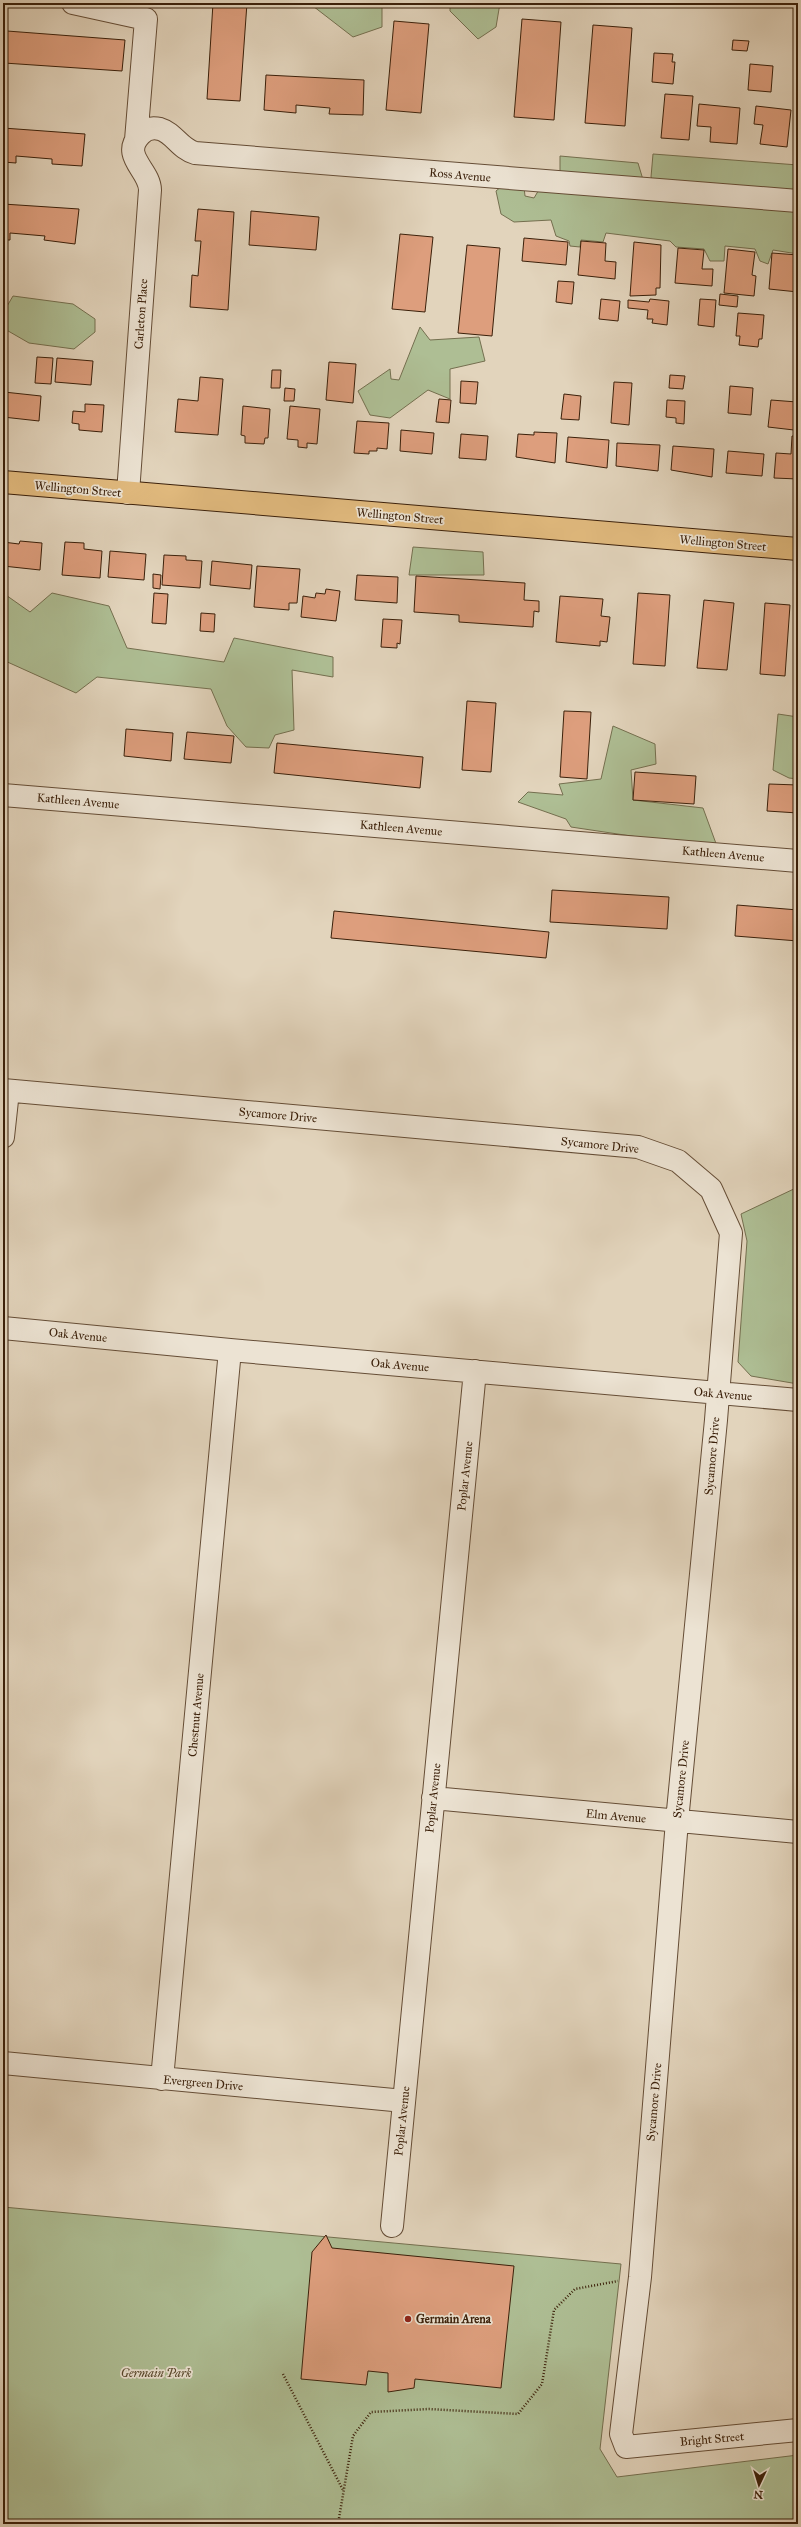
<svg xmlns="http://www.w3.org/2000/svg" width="801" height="2527" font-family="'IM FELL Great Primer',serif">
  <rect width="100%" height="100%" fill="#e2d4bc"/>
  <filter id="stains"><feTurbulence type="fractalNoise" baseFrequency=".005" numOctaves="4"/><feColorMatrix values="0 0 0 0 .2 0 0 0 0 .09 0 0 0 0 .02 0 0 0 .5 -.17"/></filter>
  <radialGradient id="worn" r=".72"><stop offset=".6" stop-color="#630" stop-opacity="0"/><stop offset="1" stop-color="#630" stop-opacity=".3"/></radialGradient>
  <path fill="#aebe94" stroke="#746f4f" d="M309 3H382V27L353 37Z
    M450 3H500L496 27 478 39 450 11Z
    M653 154 798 165V254L773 250 768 264 760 261 755 249 725 246 724 261H710L704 249 676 247 670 241 606 233 603 242 581 240 580 247 570 246 569 241 556 236 551 220 514 222 501 214 496 191 508 181 524 187 525 196 534 198 540 188 560 187V156L638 163 647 193 662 197 651 177Z
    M13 296 73 304 95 319V332L74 349 29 343 3 328V313Z
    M420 327 430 340 479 337 485 361 450 369V399L428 390 390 418 370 415 358 391 390 369 391 379 399 380Z
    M413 547 483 552 484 575H409Z
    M3 593 30 612 52 593 109 606 127 648 224 662 234 638 333 657V677L292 670 294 730 275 735 269 748 246 747 227 726 211 689 97 677 76 693 3 660Z
    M778 714 798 717V779L789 778 773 770Z
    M613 726 655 744 656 764 631 770 633 800 703 808 718 849 571 827 566 819 518 802 528 792 563 795 559 784 601 779Z
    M798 1187V1384L751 1376 738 1362 747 1241 741 1214Z
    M3 2207 621 2264 600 2449 617 2477 798 2455V2524H3Z"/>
  <path fill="#dd9e7d" stroke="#3b200a" d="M213 3H247L240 101 207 99Z
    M522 19 561 22 554 120 514 117Z
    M394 21 429 24 421 113 386 110Z
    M593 25 632 28 625 126 585 123Z
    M7 31 125 40 122 71 4 63Z
    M733 40 749 41 747 51 732 50Z
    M654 53 673 54 672 62H675L673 84 652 82Z
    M750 64 773 66 771 92 748 90Z
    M266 75 364 80 363 115 329 114 330 108 296 105V113L264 110Z
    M665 94 693 96 689 140 661 138Z
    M699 104 740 108 737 144 710 142 711 127 697 126Z
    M756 106 791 110 787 147 760 144 763 125 754 124Z
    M3 128 85 134 82 166 52 164V159L16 156V163L3 162Z
    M3 204 79 209 75 244 44 240 45 236 10 233V240H3Z
    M198 209 234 212 228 310 190 307 192 275 198 276 201 241H195Z
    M251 211 319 217 316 250 249 245Z
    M400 234 433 237 425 312 392 309Z
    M524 238 568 242 566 265 522 261Z
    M581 241 606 243 605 261 616 262 615 279 578 275Z
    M634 242 661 245 660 288H656V295L630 296Z
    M467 245 500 248 492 336 458 333Z
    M678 248 704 250 702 269H713L712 286 675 283Z
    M728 249 755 252 752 275 756 276 754 296 724 293Z
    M772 253 798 255V292L769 289Z
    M558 281 574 282 572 304 556 302Z
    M720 294 738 296 737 307 719 305Z
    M601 299 620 301 618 321 599 319Z
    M650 299 669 301 667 325 652 323 653 319H647L648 310 628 308V300L649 302Z
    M700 299 716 300 714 327 698 325Z
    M738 313 764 315 762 339H759L758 347 739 345 740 336H736Z
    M37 357 53 358 51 384 35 383Z
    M57 358 93 361 91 385 55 382Z
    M329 362 356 364 353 403 326 400Z
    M272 370H281L280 388H271Z
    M670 375 685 376 683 389 669 388Z
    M200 377 223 379 218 435 175 432 178 399 198 401Z
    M461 381 478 382 476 404 460 403Z
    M614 382 632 383 629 425 611 423Z
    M730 386 753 388 751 415 728 413Z
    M285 388 295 389 294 401H284Z
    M4 392 41 396 39 421 3 417Z
    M564 394 581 396 579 420 561 419Z
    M439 399 451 400 449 423 436 422Z
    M667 400 685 401 684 424 676 423V418L666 417Z
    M771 400 797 402 794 430 768 427Z
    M85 404 104 405 102 432 79 430V424L72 423 73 411 85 412Z
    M243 406 270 409 268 438H265L264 444 245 443V436L241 435Z
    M290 406 320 409 317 444 307 443V448L298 447V440L287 439Z
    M357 421 389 423 387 449 377 448V451H369V454L354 453Z
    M401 430 434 433 432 454 400 451Z
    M534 432 557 433 555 463 516 457 518 434 534 435Z
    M461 434 488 436 486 460 459 458Z
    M792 436H798V479L774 478 776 453 791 454Z
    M568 437 609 440 607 468 566 462Z
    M617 443 660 445 658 471 616 466Z
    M673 446 714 449 712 477 671 470Z
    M728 451 764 454 762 476 726 473Z
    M20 541 42 543 40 570 3 566V542L19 544Z
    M65 542 84 543V549L102 551 100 578 62 575Z
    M110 551 146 554 144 580 108 577Z
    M164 555 186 556V560L202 561 200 588 162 585Z
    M212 561 252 565 250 589 210 585Z
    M257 566 300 569 297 603H289V610L254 607Z
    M153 574 161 575 160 589 153 588Z
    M357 575 398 577 397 603 355 600Z
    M416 576 525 583 524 600 539 601V612L534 611 533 627 459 622V615L414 612Z
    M326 589 340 591 336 621 301 617 303 596 315 598 316 593 325 594Z
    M154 593 168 594 166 624 152 623Z
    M638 593 670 595 665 666 633 664Z
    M560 596 603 599 601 616 610 617 607 642 600 641V646L556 642Z
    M704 600 734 603 727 670 697 668Z
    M765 603 790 605 785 676 760 674Z
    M201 613 215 614 214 632 200 631Z
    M383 619 402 620 400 644 397 643V648L381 647Z
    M467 701 496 703 491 772 462 770Z
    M564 711 591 712 587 779 560 777Z
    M126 729 173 733 171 761 124 756Z
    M187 732 234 736 231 763 184 759Z
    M277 743 423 757 420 788 274 773Z
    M635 772 696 776 694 804 633 800Z
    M769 784 798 785V813L767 811Z
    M552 890 669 897 667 929 550 922Z
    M737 905 798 910V941L735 936Z
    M334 911 549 932 546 958 331 938Z
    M326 2235 332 2248 514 2266 501 2388 415 2379 414 2388 388 2392V2373L368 2371 366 2385 301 2379 312 2252Z"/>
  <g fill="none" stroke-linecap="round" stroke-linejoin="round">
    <g stroke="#654d36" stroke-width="24">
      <path id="minor" d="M73 3 146 19 136 140
        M128 493 150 190C150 170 120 156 140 135 145 129 152 127 160 129 174 133 180 149 195 153L798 201
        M3 795 798 861
        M3 1090 638 1147 678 1161 711 1189 731 1233 716 1420 677 1821 640 2277 621 2434 626 2447 798 2430
        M3 1137 8 1091
        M3 1328 230 1350 798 1400
        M433 1798 798 1832
        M3 2063 404 2101
        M162 2079 230 1350
        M392 2226 475 1371"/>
    </g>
    <g stroke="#3b200a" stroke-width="24">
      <path id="major" d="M3 482 798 549"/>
    </g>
    <path stroke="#3b200a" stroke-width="2.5" stroke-dasharray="1 2" stroke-linecap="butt" d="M283 2374 343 2490
      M338 2524 353 2436 371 2412 429 2409 518 2414 542 2384 554 2310 575 2289 618 2281"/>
    <use href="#minor" stroke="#ece3d3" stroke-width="22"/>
    <use href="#major" stroke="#e1ba7e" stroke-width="22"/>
  </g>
  <circle fill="#8f2418" stroke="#ece3d3" stroke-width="1.5" cx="408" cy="2319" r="4"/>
  <g text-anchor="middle" stroke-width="3.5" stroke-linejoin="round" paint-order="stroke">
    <g font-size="12" fill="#3b200a" stroke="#ece3d3">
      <text transform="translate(460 175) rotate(5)" y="4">Ross Avenue</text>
      <text transform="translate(141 314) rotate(-86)" y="4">Carleton Place</text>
      <text transform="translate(78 489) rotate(5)" y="4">Wellington Street</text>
      <text transform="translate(400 516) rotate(5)" y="4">Wellington Street</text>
      <text transform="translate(723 543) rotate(5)" y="4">Wellington Street</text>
      <text transform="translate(78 801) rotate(5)" y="4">Kathleen Avenue</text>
      <text transform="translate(401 828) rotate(5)" y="4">Kathleen Avenue</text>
      <text transform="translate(723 854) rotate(5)" y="4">Kathleen Avenue</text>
      <text transform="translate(278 1115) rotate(5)" y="4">Sycamore Drive</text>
      <text transform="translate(600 1145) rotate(6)" y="4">Sycamore Drive</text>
      <text transform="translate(78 1335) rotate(6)" y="4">Oak Avenue</text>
      <text transform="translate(400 1365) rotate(5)" y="4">Oak Avenue</text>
      <text transform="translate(723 1394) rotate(5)" y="4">Oak Avenue</text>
      <text transform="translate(712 1456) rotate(-85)" y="4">Sycamore Drive</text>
      <text transform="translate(465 1476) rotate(-84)" y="4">Poplar Avenue</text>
      <text transform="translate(196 1715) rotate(-85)" y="4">Chestnut Avenue</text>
      <text transform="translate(681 1779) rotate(-84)" y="4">Sycamore Drive</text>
      <text transform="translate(433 1798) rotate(-84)" y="4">Poplar Avenue</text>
      <text transform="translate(616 1816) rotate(5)" y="4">Elm Avenue</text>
      <text transform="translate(203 2083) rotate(5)" y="4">Evergreen Drive</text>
      <text transform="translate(654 2102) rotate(-85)" y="4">Sycamore Drive</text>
      <text transform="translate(402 2121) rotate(-84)" y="4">Poplar Avenue</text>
      <text transform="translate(712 2439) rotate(-5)" y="4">Bright Street</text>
    </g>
    <g font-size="12" font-weight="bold" fill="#3b200a" stroke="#ece3d3" text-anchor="start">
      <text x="416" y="2323">Germain Arena</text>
    </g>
    <g font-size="12" font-style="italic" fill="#58482c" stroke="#ece3d3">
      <text x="156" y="2377">Germain Park</text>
    </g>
  </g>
  <rect width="801" height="2527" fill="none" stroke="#e2d4bc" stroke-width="16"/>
  <rect x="4" y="4" width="793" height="2519" fill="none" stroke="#3b200a" stroke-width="2"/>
  <rect x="8" y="8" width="785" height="2511" fill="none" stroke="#3b200a"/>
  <g transform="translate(759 2485) rotate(184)" stroke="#ece3d3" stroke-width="3" paint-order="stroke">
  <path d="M0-3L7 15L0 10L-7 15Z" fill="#3b200a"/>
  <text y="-6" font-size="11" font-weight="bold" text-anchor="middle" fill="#3b200a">N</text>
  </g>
  <rect width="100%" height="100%" filter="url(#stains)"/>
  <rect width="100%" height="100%" fill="url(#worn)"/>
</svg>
